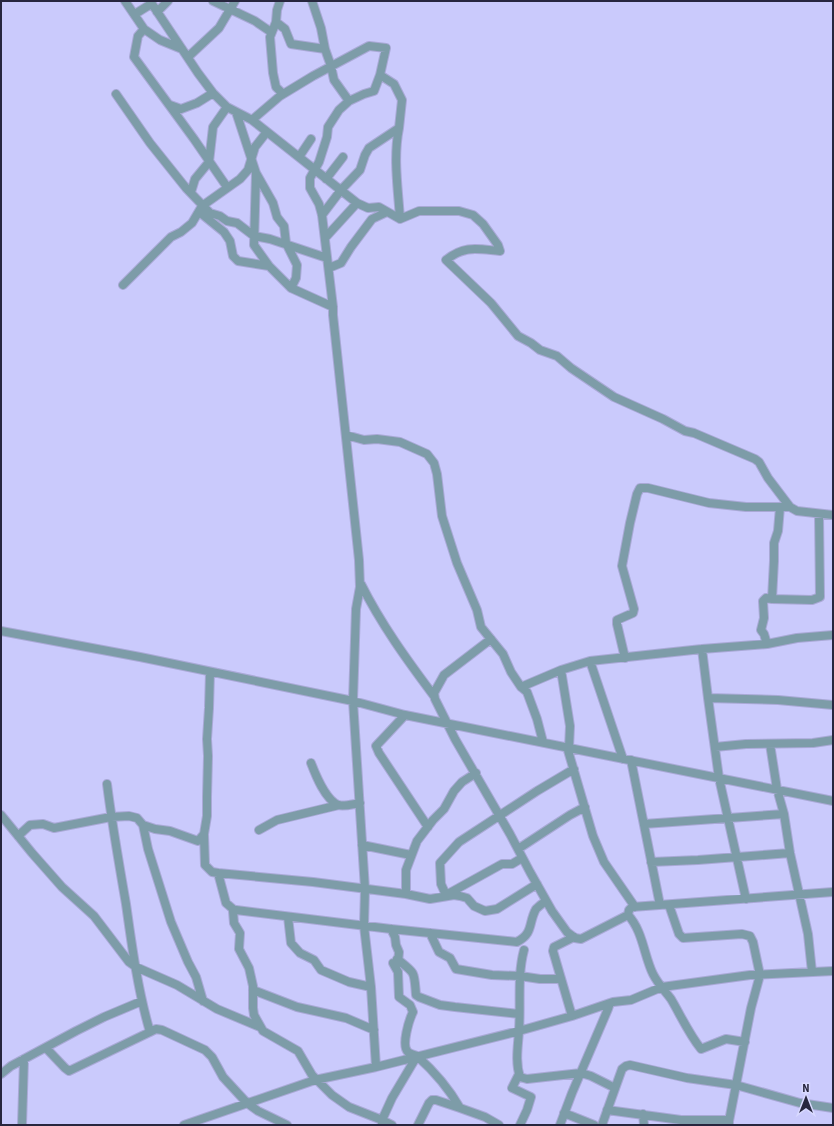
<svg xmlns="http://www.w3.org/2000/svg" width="834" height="1126" font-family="'Source Sans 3',sans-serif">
  <rect width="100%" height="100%" fill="#cacafc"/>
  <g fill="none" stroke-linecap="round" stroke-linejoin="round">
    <g stroke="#a9a9d6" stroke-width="10">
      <path id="minor" d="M125 1 144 29 160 40 182 49
        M150 1 198 73 213 93 227 107 252 120 357 203 368 208 379 207 400 219 419 211H459L473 215 483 224 498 245 500 251C477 249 465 245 446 260L491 303 518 336 531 343 540 350 557 356 571 368 614 397 663 419 685 431 694 433 755 459 759 462 768 478 790 507 797 511 833 515
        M213 1 255 21 271 32
        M280 1 277 10 276 22 270 37 273 73 276 87 283 94
        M157 12 168 1
        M135 14 151 4
        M276 22 285 29 291 44 325 49
        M144 29 138 36 134 57 194 139 227 187
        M188 57 219 28 235 1
        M116 94 150 143 186 188 210 213 220 216 227 221 237 223 254 236 270 239 327 258
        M349 101 339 110 328 127 327 137 319 162 310 178V188L319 204 322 215 333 307V315L359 560 360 587 356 609 353 701 365 889 364 926 371 987 376 1067
        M170 105 181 109 197 103 213 93
        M236 112 256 173 254 245 269 266
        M252 120 280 96 313 76 369 46 386 48 380 75 374 91 364 94 349 101 334 80 331 66 325 49 321 28 312 1
        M399 128C393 158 398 188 400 219
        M266 133 255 147 248 170 240 179 202 206 203 215 224 232 230 241 233 256 238 261 269 266 291 288 333 307
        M299 157 311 139
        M256 173 273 203 277 217 284 226 286 243 297 265 296 278 291 288
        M326 179 343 157
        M191 192 195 179 209 162 213 127 227 107
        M322 215 341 190 360 170 365 155 369 148 399 128 402 100 394 84 380 75
        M325 238 357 203
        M329 268 341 263 351 247 372 219 387 212
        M123 285 171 237 181 232 192 223 202 206
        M346 435 364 440 377 439 400 442 427 454 434 463 437 474 442 516 457 563 477 610 481 627 503 654 511 672 521 687 527 692 537 719 543 742
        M361 584C381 624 407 660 434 696
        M772 599 774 561V543L778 531 780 507
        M1 631 140 657 353 701 405 715 833 801
        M491 639 444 675 434 693 435 699 455 739 510 834 530 872 552 911 567 932 575 938 581 939 628 915 629 910 632 907 833 892
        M767 644 764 634 761 630 764 618 763 601 766 598 772 599 812 600 820 597 819 514
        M702 649 708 698
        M625 658 617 624V620L633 613 634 609 622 566 630 523 637 494 640 488H648L709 503 746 507H790
        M590 661 623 759
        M561 670 570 726 569 748
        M521 687 561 670 590 661 702 649 767 644 797 638 833 635
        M405 715 376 746 379 753 428 827
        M770 744 777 789 784 814 790 853 808 934 812 972
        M567 747 593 836 604 862 635 907
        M715 747 746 744 813 743 833 740
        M631 760 660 905
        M311 763C316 776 325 799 338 805 344 807 353 804 360 803
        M107 784C112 824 119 864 126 904 132 947 138 991 150 1032L156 1029 162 1030 205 1050 212 1057 223 1077 247 1103 258 1111 287 1125
        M1 815 32 853 62 887 94 916 129 962 136 967 177 985 217 1009 260 1027
        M644 824 784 814
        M143 825 155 829 170 831 198 841 204 834 205 865 212 872 218 873
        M259 830 277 820 339 805
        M204 834 207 816V797L208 756 207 739 209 708 210 672
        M18 836 30 825 43 824 54 828 111 817 129 816 137 818 143 825 148 849 171 922 188 962 196 977 203 1001
        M362 845 411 855
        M518 849 570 815 585 807
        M651 862 698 860 790 853
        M406 894V870L417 841 433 820 444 809 454 791 462 782 476 773
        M446 895 441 884 440 863 459 842 537 791 574 769
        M446 895 502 864H512L522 858
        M746 899 719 778 708 698 778 700 833 705
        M669 905 679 934 683 938 742 934 750 936 753 942 760 975 751 1008 729 1121
        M233 911V909L226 903 218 873 313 882 406 894 430 899 454 895 460 896 467 898 474 906 485 911 497 909 537 884
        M628 915C643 931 644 956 653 974 658 984 665 991 671 999 681 1016 689 1034 701 1049L726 1039 745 1042
        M288 917 291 943 300 953 314 960 321 970 349 982 371 987
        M391 929 395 937 396 945 399 952 398 963H393L398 972 399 997 410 1005 413 1012C409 1020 401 1046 408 1052 410 1054 415 1055 417 1056L392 1098 382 1120 392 1125
        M430 933 439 952 450 958 456 969 492 975 520 976 540 979H560
        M524 950C517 976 521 1004 519 1031 518 1046 515 1062 520 1077L527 1079 581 1073 591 1076 615 1088
        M397 959C416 974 414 971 416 995L419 997 440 1005 455 1007 519 1014
        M253 990 297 1007 346 1018 374 1030
        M572 1016 553 951 554 947 574 937
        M46 1048 65 1068 69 1071 150 1032
        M417 1056C435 1072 448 1087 460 1108L485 1117 499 1125
        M1 1074 11 1066 76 1031 104 1017 142 1001
        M519 1074 512 1088 531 1097 527 1110 520 1125
        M607 1110 681 1120H726L729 1121V1125
        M564 1113 594 1125
        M643 1114 644 1125
        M22 1125 24 1059
        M184 1125 315 1080 376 1067 519 1031 572 1016 610 1003
        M382 1125V1120L349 1107 332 1095 312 1075 298 1051 263 1031 254 1015 253 1008V986L249 968 239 949 240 933 234 923 233 911 236 910 391 929 517 942C534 933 528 923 536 909 539 906 543 903 546 901
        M418 1125 429 1103 432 1100H436L460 1108
        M560 1125 572 1093 608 1009 610 1003 613 1002 631 1000 662 987 750 975 833 971
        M602 1125 622 1069 626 1066 630 1065 687 1078 736 1085 800 1103 833 1108"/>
    </g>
    <use href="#minor" stroke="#7d9ca8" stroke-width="8"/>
  </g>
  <rect width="834" height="1126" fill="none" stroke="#27263e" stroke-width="4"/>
  <g transform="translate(806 1098)" stroke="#d8d9ff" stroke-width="3" paint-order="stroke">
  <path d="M0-3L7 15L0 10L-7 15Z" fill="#27263e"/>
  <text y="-6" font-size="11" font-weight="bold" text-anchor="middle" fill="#27263e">N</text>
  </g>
</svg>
